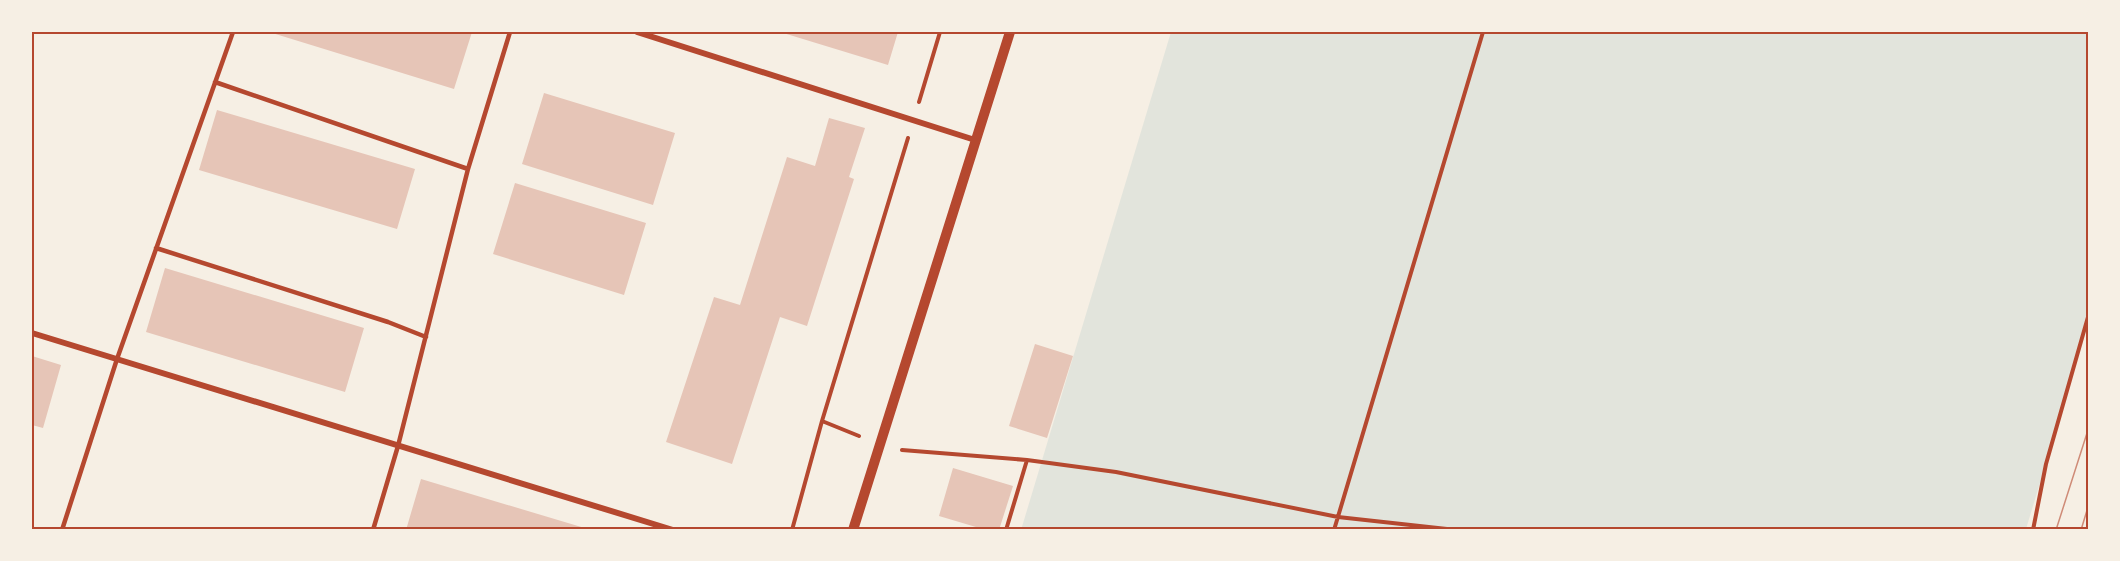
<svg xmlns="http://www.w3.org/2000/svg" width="2120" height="561" font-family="'Roboto Serif',serif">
  <rect width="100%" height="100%" fill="#f6efe4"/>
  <path fill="#e2e4dc" d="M1171 32H2088V324L2026 529 1021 530Z"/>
  <path fill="#e6c5b7" d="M269 32H472L454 89Z
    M780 32H898L888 65Z
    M544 93 675 133 653 205 522 164Z
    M217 110 415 169 397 229 199 170Z
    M829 118 865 128 849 177 854 179 807 326 780 317 732 464 666 442 714 297 740 305 787 157 815 166Z
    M515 183 646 223 624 295 493 254Z
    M165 268 364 328 345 392 146 332Z
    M1035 344 1073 356 1047 438 1009 426Z
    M32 356 61 365 43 428 32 425Z
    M953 468 1013 486 999 530H986L939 516Z
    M421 479 588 529V530H406Z"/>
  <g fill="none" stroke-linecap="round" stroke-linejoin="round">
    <path stroke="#b5482f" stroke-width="4" d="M919 102 940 32
      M822 421 908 138
      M902 450 1027 460 1006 530
      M1027 460 1116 472 1338 517 1456 530
      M792 530 822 421 859 436
      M1334 530 1483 32
      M2033 530 2046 464 2088 317"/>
    <path stroke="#b5482f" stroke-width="4.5" d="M215 82 468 169
      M156 248 388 322 426 337
      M62 530 117 359 233 32
      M373 530 398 446 468 169 510 32"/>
    <path stroke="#b5482f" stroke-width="6" d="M637 32 975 140
      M32 333 673 530"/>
    <path stroke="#b5482f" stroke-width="10" d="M853 530 1010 32"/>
    <path stroke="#cf8b77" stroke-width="1.5" d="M2056 530 2088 430
      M2081 530 2088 507"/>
  </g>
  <rect width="2120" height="561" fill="none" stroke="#f6efe4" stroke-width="66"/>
  <rect x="33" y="33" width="2054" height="495" fill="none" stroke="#b5482f" stroke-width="2"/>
</svg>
